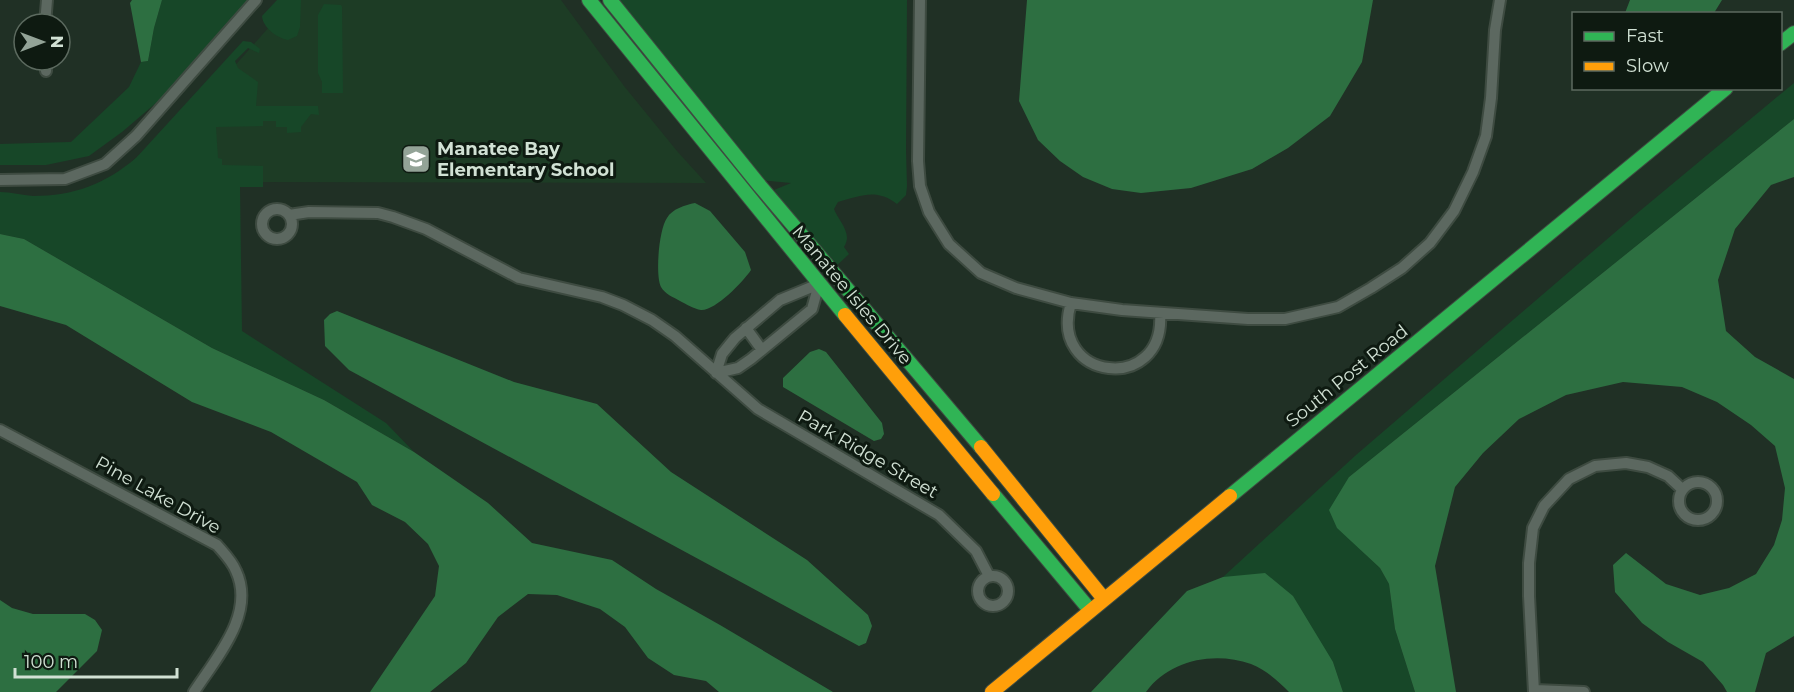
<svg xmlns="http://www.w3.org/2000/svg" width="1794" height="692" font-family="Montserrat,sans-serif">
  <rect width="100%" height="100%" fill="#203025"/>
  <path fill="#1d3c25" d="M293 0H561L624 86 677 151 706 183 237 182 86 204 231 70Z"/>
  <path fill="#174728" d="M162 0H256L191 73 122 132 89 156 46 165H0V144L71 142 129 87 141 62 148 61 154 28Z
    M277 0H301L300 27 297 36 288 40C277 38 263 28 262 16Z
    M610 0H907L906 151 907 186 906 195 897 204C876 188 861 196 838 202L834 209C839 222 853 233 844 247L849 254 832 270 774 190 791 183 758 180Z
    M324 4 341 5 342 7 343 93H322V82L318 73V15Z
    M243 41 251 42 260 49 259 53 248 48 235 61 238 68 258 82 256 106H318L319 115 311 114 301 127V132L287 133V127H276V121H263V126L216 127 218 158 222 159V165L263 166V187H240L242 331 386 423 414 452 324 400 212 348 24 239 0 234V192C11 192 22 195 33 196 74 196 105 184 136 158Z
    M1794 83V119L1349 477 1361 550 1380 568 1389 584 1395 629 1415 692H1343L1333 662 1223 577 1356 455 1641 210Z"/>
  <path fill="#2d6f41" d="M132 0H162L154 28 148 61 141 62 130 3Z
    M1027 0H1373L1362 62 1330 116 1288 148 1252 169 1191 188 1141 193 1112 189 1083 177 1060 161 1038 140 1019 101Z
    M1630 0H1722L1714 13H1625Z
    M1794 119V177L1771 185 1735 229 1718 280 1726 331 1755 357 1794 379V636L1766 653 1755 692H1727L1723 685 1703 662 1668 642 1642 623 1615 592 1613 565 1626 553 1666 584 1700 595 1729 588 1756 574 1774 545 1782 520 1785 488 1775 446 1751 425 1717 402 1682 387 1623 382 1566 395 1519 419 1483 453 1455 487 1435 566 1456 692H1415L1395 629 1389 584 1380 568 1337 528 1329 510 1349 477Z
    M695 203 710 211 745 252 751 270C743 282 715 311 701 310 694 309 686 304 680 301 673 297 665 294 661 287 655 275 659 229 667 218 672 209 685 205 695 203Z
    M0 234 24 239 212 348 324 400 414 452 488 503 532 543 612 560 656 589 720 625 833 692H719L706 681 674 675 648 658 625 627 600 609 557 595 528 594 498 617 466 663 430 692H370L435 596 439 566 428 544 405 522 372 505 357 482 271 432 192 402 66 325 0 306Z
    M337 311 514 382 597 404 671 472 807 560 868 615 872 626 866 643 859 646 349 370 325 346 324 320 330 314Z
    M819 349 826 352 882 423 884 434 881 439 874 441 783 387V378L810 352Z
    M1265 573 1293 596 1333 662 1343 692H1289C1278 681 1266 670 1251 664 1214 651 1169 660 1146 692H1091L1187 591 1223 577Z
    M0 600 12 608 33 614H85L95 620 102 630 97 651 56 692H0Z"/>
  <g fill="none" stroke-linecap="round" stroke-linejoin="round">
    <g stroke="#3e4b41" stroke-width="14">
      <path id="street" d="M920 0 918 161 920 186 929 212 949 244 981 273 1016 288 1071 303 1122 310 1248 319H1285L1338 307 1371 288 1402 268 1430 243 1454 211 1473 172 1486 136 1491 98 1495 30 1500 0
        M45 24 47 0
        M45 60 46 71
        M0 180 65 179 105 164 136 136 256 0
        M262 224a15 15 0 1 1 30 0a15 15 0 1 1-30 0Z
        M289 215 309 212 378 213 393 217 426 229 519 278 602 297 623 305 652 320 675 336 758 409 939 515 976 551 989 576
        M819 284 812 309 751 359 738 368 716 373 722 354 735 338 780 300Z
        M1071 303C1047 381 1166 395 1160 313
        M746 328 762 350
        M0 430 217 545C224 553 232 561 236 571 256 614 216 658 194 692
        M1679 501a19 19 0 1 1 38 0a19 19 0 1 1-38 0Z
        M978 591a15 15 0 1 1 30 0a15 15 0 1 1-30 0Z
        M1535 690 1584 692
        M1534 692 1529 596V563L1533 528 1544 506 1569 479 1595 466 1626 463 1648 467 1668 476 1682 489"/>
    </g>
    <g stroke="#3e4b41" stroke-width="16">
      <path id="fast" d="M589 0 845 315
        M610 0 760 186 981 447
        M1780 44 1794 33
        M993 494 1090 610
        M1230 496 1726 88"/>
    </g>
    <g stroke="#3e4b41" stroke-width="16">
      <path id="slow" d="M845 315 993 494
        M981 447 1104 599
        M992 692 1230 496"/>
    </g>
    <use href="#street" stroke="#5c6860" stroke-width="10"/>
    <use href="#fast" stroke="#30b455" stroke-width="14"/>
    <use href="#slow" stroke="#ff9f0a" stroke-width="14"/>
  </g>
  <defs>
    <g id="school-square" transform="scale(1.5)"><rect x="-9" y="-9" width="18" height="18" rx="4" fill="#93a397" stroke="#0e1a11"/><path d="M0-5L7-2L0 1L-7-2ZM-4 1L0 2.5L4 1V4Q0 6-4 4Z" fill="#fff"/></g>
  </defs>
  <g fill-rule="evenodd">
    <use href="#school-square" x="416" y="159"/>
  </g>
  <g text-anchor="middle" stroke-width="6" stroke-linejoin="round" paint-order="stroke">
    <g font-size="18" font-weight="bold" fill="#d1e1d4" stroke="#0e1a11" text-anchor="start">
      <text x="437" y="155">Manatee Bay<tspan x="437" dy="21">Elementary School</tspan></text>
    </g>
    <g font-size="18" fill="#d1e1d4" stroke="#0e1a11">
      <text transform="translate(852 295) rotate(50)" y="6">Manatee Isles Drive</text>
      <text transform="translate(1347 376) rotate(-39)" y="6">South Post Road</text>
      <text transform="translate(868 454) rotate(30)" y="6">Park Ridge Street</text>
      <text transform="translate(158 495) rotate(29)" y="6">Pine Lake Drive</text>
    </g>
  </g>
  <rect x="1572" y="12" width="210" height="78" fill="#0e1a11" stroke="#5c6a5f" stroke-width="1.5"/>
  <rect x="1584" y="32" width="30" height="9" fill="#30b455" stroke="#5c6a5f" stroke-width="1.5"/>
  <text x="1626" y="42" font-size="18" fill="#d1e1d4">Fast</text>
  <rect x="1584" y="62" width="30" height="9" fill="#ff9f0a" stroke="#5c6a5f" stroke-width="1.5"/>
  <text x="1626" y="72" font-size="18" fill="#d1e1d4">Slow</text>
  <g transform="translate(42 42) rotate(90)"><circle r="28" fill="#0e1a11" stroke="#5c6a5f" stroke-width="1.5"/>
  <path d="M0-4.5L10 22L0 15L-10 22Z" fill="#93a397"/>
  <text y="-9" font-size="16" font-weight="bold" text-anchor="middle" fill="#d1e1d4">N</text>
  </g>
  <path d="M15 668v9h162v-9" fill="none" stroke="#d1e1d4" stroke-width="3"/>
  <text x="24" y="668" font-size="18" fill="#d1e1d4" stroke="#0e1a11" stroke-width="4.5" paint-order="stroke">100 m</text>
</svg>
